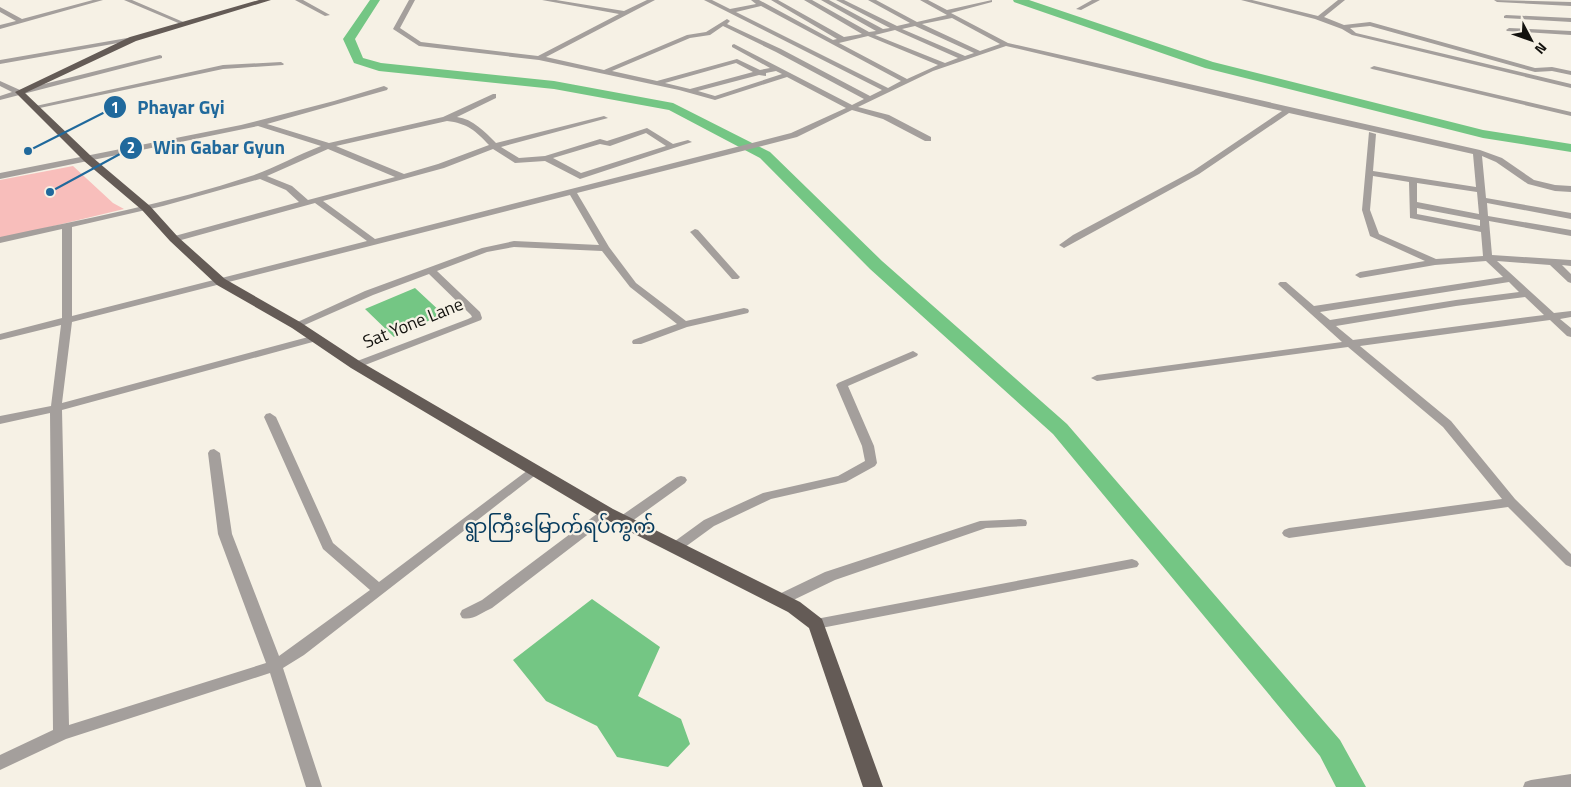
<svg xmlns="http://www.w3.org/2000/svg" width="1571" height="787" font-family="'Titillium Web','Noto Sans Myanmar',sans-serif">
  <rect width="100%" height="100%" fill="#f6f1e5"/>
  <path fill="#f8bebb" d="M73 166 113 203 124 209 0 239V180Z"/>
  <path fill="#74c684" d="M415 288 443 314 394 337 365 309Z
    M592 599 660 647 638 696 681 719 690 744 668 767 617 757 597 726 546 701 513 660Z"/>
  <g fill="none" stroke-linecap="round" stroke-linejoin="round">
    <path fill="#74c684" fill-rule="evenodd" d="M370 0H380L355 39 363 58 381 63 554 81 673 103 770 152 882 261 1067 424 1340 740 1366 787H1336L1320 756 1053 434 870 269 760 158 669 110 554 89 379 71 354 63 343 39Z
      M1013 0H1029L1213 62 1483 130 1571 144V152L1483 138 1205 68 1014 2Z"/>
    <path fill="#a49f9c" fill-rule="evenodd" d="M93 0H103L0 29V25L16 21 0 12V7L22 19Z
      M124 0H132L188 24 183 25Z
      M295 0H303L330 15 325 16Z
      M409 0H415L400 28 421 42 538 56 619 14 542 0H556L624 11 647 0H655L546 57 604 70 687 35 706 32 727 19 730 21 727 24 781 49 870 96 882 90 704 0H712L730 9 756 4 751 0H759L833 40 837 39 771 0H778L844 37 862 34 804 0H812L869 32 876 31 821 0H829L883 29 890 28 836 0H844L897 26 910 23 868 0H876L917 22 947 15 920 0H928L947 10 992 0V2L951 13 1008 43 1480 150 1502 158 1534 180 1555 185 1571 186V192L1555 191 1528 184 1496 162 1482 156 1486 198 1571 213V219L1487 203 1488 216 1571 230V236L1489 221 1492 255 1571 260V266L1562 265 1571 274V283L1568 282 1550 265 1497 261 1554 313 1571 311V317L1560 319 1571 328V337L1567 336 1550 320 1360 346 1451 421 1515 499 1571 554V567L1566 565 1508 507 1289 538 1284 536 1282 533 1284 530 1289 528 1502 499 1443 427 1348 347 1097 381 1091 378 1097 375 1342 342 1280 286 1278 284 1280 282H1286L1314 306 1503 277 1486 261 1435 265 1360 278 1355 275 1360 272 1425 261 1370 236 1362 210 1369 132 1376 134 1373 171 1476 187 1473 154 1289 113 1199 174 1064 248 1059 245 1073 235 1193 171 1282 111 1006 46 933 71 858 107 889 115 931 137V141H925L883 119 852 110 797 137 577 193 609 247 636 283 686 321 744 308 748 309 749 311 748 313 687 327 641 344H633L632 342 633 340 677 324 630 287 602 251 514 247 487 252 437 271 480 312 482 318 481 320 360 367 356 368 351 365 352 363 468 319 472 317 471 315 429 274 373 295 300 327H292L291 325 365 291 482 248 514 241 599 245 570 195 72 322 62 403 312 336H320L321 338 320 340 62 410 69 725 266 663 218 534 208 453 210 450 214 449 220 453 232 534 279 656 370 590 323 549 264 417 266 414 270 413 276 417 333 543 379 582 532 467H540L542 470 304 655 283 668 322 787H306L270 673 66 739 0 770V755L53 730 50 413 0 424V416L51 406 61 325 0 340V334L62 318V229L0 243V237C84 219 170 203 251 176 275 168 297 155 321 146L258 126 0 179V173L241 125 334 101 384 86 388 88 387 90 267 124 329 143 443 117 493 94H496V98L457 117C473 119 485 132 496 143L604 116 608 118 501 147 519 158 545 156 600 139 607 141 647 128 673 144 688 140 692 142 580 179 545 161 515 163 493 149 444 168 323 201 375 239 791 133 846 108 787 77 715 100 679 90 539 60 419 46 393 29ZM761 6 901 81 888 88 736 12ZM952 18 1000 44 980 51 922 24ZM723 26 776 52 864 99 852 105 734 44 732 45V47L770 68 760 70 737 59 657 81 612 71 690 38 710 35ZM915 26 974 53 965 56 902 29ZM895 30 958 58 945 63 875 35ZM868 36 938 65 907 79 839 43ZM736 63 753 72 690 89 665 83ZM776 71 782 74 715 96 698 91 759 75 766 76V73ZM447 121C467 123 476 131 489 145L438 164 404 174 336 146ZM646 133 666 146 581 173 553 158 600 144 610 146ZM328 149 395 177 308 200 292 186 267 176ZM1373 176 1409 182 1410 218 1481 232 1483 256 1436 259 1379 234 1370 210ZM260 179 286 190 299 202 171 237 169 239 174 242 315 203 367 241 72 316V227L163 206ZM1417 183 1477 192 1479 214 1417 202ZM1417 208 1480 220V226L1417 214ZM1509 282 1519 292 1456 300 1330 320 1320 312ZM1525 297 1544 315 1353 340 1336 326 1456 306Z
      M1092 0H1100L1081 10 1076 9Z
      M1241 0H1252L1318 16 1338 0H1345L1324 17 1344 25 1370 22 1535 68 1552 67 1571 71V75L1552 71 1535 72 1370 26 1350 28 1356 33 1571 84V88L1352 35 1342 29 1315 19Z
      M1494 0 1571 2V6L1497 2Z
      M1506 15 1571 18V22L1504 18V16Z
      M1509 28 1571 31V35L1507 31 1506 30Z
      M133 37 135 38V40L0 64V60Z
      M160 55 162 56V58L0 100V96L12 92 0 86V81L20 90Z
      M281 62 284 64 283 65 223 69 35 109 31 107 223 65Z
      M1374 66 1571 112V116L1372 69 1370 68Z
      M695 229 698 230 738 275 740 277 738 279H732L692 234 690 232Z
      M913 351 918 354 917 356 848 386 874 446 877 463 875 466 846 482 771 499 714 526 681 550H671L669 547 671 544 704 520 763 493 838 476 865 461 862 446 836 385 838 383Z
      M681 476 685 477 687 480 685 483 628 524H618L617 521 618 518 677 477Z
      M607 509 612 510 613 513 612 516 492 608C483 612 472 621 462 618L460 614 462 610 482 600 602 510Z
      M1021 519 1026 520 1027 523 1026 526 986 528 835 580 785 604 780 605 775 604 773 600 775 596 825 572 980 521Z
      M1132 559 1137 561 1139 564 1137 567 816 629 811 628 809 624 811 620 816 619Z
      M1571 774V787H1523L1525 782 1531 780Z"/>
    <path fill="#645b56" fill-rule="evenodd" d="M259 0H271L136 41 25 93 92 157 150 206 178 237 225 279 300 322 361 362 613 509 800 602 822 619 883 787H863L809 628 788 612 601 517 351 368 292 328 217 285 170 241 142 210 84 161 15 92 130 37Z"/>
  </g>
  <g text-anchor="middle" stroke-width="4.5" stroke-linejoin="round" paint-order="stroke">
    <g font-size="18" fill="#13120e" stroke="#f6f1e5">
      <text transform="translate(413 323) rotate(-22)" y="6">Sat Yone Lane</text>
    </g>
    <g font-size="20" fill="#053a5d" stroke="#f6f1e5">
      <text x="560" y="533">ရွာကြီးမြောက်ရပ်ကွက်</text>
    </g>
  </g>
  <path fill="none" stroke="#20699c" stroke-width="2" d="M28 151L115 107M50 192L131 148"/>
  <g fill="#20699c" stroke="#f6f1e5" stroke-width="2">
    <circle cx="28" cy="151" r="5"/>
    <circle cx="50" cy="192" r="5"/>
    <circle cx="115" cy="107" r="12"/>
    <circle cx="131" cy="148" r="12"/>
  </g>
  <g font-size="15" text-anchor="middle" font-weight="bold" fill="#fff">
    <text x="115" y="113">1</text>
    <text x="131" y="153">2</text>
  </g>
  <g font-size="19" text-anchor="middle" font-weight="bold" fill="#20699c" stroke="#f6f1e5" stroke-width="4.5" stroke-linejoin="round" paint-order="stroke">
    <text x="181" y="114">Phayar Gyi</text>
    <text x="219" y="154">Win Gabar Gyun</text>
  </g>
  <g transform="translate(1531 40) rotate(131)" stroke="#f6f1e5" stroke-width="4" paint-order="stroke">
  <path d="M0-4L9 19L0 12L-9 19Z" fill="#13120e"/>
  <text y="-8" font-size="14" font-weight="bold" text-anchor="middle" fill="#13120e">N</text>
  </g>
</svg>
